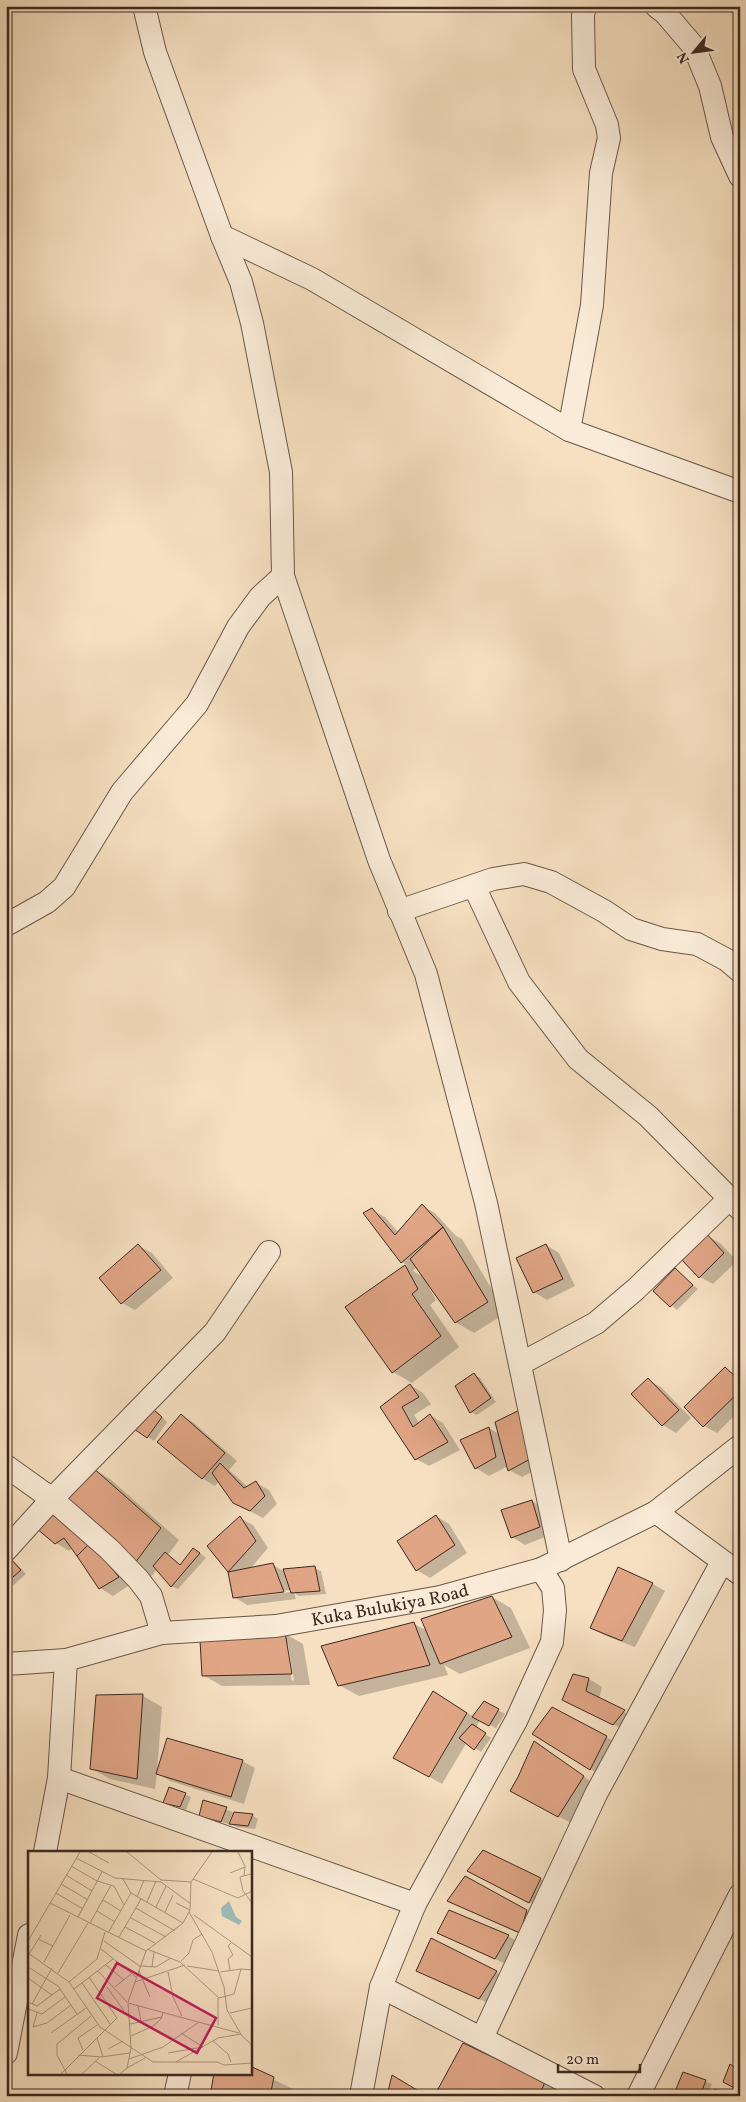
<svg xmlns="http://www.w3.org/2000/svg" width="746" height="2102" font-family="Vollkorn,serif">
  <rect width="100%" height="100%" fill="#f6e0c1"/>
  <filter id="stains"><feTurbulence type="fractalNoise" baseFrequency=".004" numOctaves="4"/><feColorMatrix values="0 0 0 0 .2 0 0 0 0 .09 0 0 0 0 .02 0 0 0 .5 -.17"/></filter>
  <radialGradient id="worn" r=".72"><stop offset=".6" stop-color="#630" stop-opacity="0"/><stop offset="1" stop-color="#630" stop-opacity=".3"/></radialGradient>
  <path fill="#0003" fill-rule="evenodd" d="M422 1206 435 1213 456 1236 462 1239 506 1313 474 1333 455 1322 431 1286 429 1287 436 1300 430 1305 459 1347 412 1383 393 1372 347 1308 407 1265 402 1262 372 1210 385 1217 399 1233ZM417 1267 425 1278 413 1271Z
    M707 1236 720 1243 737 1261 713 1284 700 1277Z
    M546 1245 559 1253 575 1286 547 1300 534 1292Z
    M139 1246 152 1253 173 1278 135 1310 122 1303Z
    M675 1270 698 1289 677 1310 655 1291Z
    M725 1368 740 1377V1410L717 1433 704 1426Z
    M474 1374 480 1378 496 1402 477 1415 471 1412Z
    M648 1380 661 1387 691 1418 676 1433 663 1425 633 1394Z
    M410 1385 423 1393 431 1404 414 1415 420 1424 430 1415 443 1423 460 1450 429 1466 416 1459 382 1407Z
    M154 1409 167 1422 154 1441 148 1437Z
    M181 1415 194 1423 237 1461 229 1470 248 1487 256 1483 269 1490 277 1504 263 1518 248 1510 219 1481 215 1486 202 1478Z
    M489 1428 499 1434 547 1464 522 1477 509 1470 508 1466 489 1476 476 1468Z
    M92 1468 110 1479 179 1540 168 1555 181 1565 200 1553 206 1558 178 1589 171 1586 157 1569 151 1577 132 1566Z
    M532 1501 545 1509 552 1534 525 1545 512 1537Z
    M55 1514 131 1584 113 1596 100 1588 72 1548 69 1551 56 1543Z
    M436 1516 449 1524 467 1553 430 1578 417 1570Z
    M240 1518 253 1525 268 1548 250 1569 273 1565 285 1572 314 1568 321 1571 326 1594 299 1596 294 1593 296 1599 247 1605 234 1597 231 1573 208 1546ZM290 1590V1592L244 1598V1595Z
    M8 1557 14 1561 26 1574 6 1592V1559Z
    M653 1584 665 1591 635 1647 604 1635 592 1628Z
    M492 1597 511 1608 530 1648 460 1674 444 1665 448 1675 359 1696 339 1685 414 1624 428 1631Z
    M284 1633 303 1644 310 1685 222 1686 203 1675ZM285 1644H288L294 1680 292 1681Z
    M589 1679 602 1687 599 1699 637 1719 627 1731 576 1707Z
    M97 1696H143L162 1707 157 1772 242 1761 255 1768 244 1804 170 1781 157 1773 155 1789 110 1779 91 1768Z
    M446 1700 474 1717 484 1703 505 1714 496 1728 480 1720 476 1728 491 1738 481 1752 467 1742 442 1784 408 1765Z
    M606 1737 619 1744 603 1776 590 1769Z
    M547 1751 596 1785 571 1823 524 1798Z
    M185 1794 191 1797 186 1810 164 1802Z
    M204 1802 233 1812 228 1824 201 1815Z
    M252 1815 258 1819 255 1829 237 1827 231 1824Z
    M482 1878 540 1879 553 1887 543 1909Z
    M448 1901 526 1911 539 1918 533 1940Z
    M439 1933 508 1936 521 1943 508 1965Z
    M417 1970 496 1972 509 1979 492 2005Z
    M464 2045 545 2084 564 2094 447 2096Z
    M250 2068 293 2089 291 2096H212L250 2073Z
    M683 2074 712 2084 707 2096H680Z"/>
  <path fill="#e0a585" stroke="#3c2920" d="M422 1204 443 1227 401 1263 363 1213 372 1208 395 1235Z
    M443 1227 488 1302 455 1323 410 1259Z
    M707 1234 724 1253 699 1278 681 1259Z
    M138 1244 161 1270 121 1304 99 1278Z
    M546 1244 563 1279 533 1293 516 1258Z
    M405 1265 418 1289 412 1294 441 1336 392 1373 345 1307Z
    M675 1268 693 1285 670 1307 653 1291Z
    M725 1367 740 1381V1391L703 1427 684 1407Z
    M474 1373 491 1398 470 1413 455 1386Z
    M648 1378 679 1410 662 1426 631 1394Z
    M410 1384 419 1397 402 1407 413 1427 430 1414 448 1442 415 1460 380 1407Z
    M147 1404 162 1417 147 1438 127 1424Z
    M526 1407 534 1457 508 1471 495 1422Z
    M181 1414 225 1453 202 1479 157 1442Z
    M489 1427 496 1457 475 1469 460 1440Z
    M220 1463 244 1488 256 1481 265 1496 250 1511 233 1503 212 1473Z
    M91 1466 161 1528 132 1567 66 1500Z
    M532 1500 540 1527 511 1538 501 1510Z
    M55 1512 90 1543 77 1556 64 1538 55 1544 36 1528Z
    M436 1515 455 1545 416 1571 397 1541Z
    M240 1516 256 1541 228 1572 207 1546Z
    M90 1543 119 1577 99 1589 77 1556Z
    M193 1548 200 1553 171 1587 153 1566 165 1552 180 1565Z
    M8 1556 21 1570 6 1583V1557Z
    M273 1563 284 1592 233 1598 228 1572Z
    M315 1566 320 1591 291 1593 283 1569Z
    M618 1567 653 1583 622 1641 590 1628Z
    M492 1596 512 1637 440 1664 421 1619Z
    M414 1622 430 1665 338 1686 321 1646Z
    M285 1632 292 1674 202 1676 200 1640Z
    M573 1674 589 1678 586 1691 625 1710 613 1725 562 1700Z
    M433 1691 467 1713 429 1777 393 1758Z
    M143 1694 137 1779 90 1769 96 1695Z
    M484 1701 499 1709 489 1726 472 1717Z
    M552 1707 607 1736 590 1770 532 1734Z
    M472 1724 486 1733 474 1750 459 1738Z
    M167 1738 243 1760 231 1797 156 1774Z
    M534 1741 584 1776 558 1817 510 1791 518 1777Z
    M169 1787 186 1793 180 1807 163 1803Z
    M203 1800 227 1807 221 1822 199 1816Z
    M234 1812 253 1814 248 1826 229 1824Z
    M483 1850 541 1878 529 1903 467 1871Z
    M465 1876 527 1910 520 1933 447 1901Z
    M449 1910 509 1935 495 1959 437 1933Z
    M431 1938 497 1971 479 1999 416 1971Z
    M463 2043 545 2082 539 2096H444L437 2091Z
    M730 2064 740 2071V2091L723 2082Z
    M250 2066 274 2077 270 2096H210L214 2073H250Z
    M683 2072 706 2080 700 2096H678L674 2094Z
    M392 2075 427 2096H387Z
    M715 2089 729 2096H711Z"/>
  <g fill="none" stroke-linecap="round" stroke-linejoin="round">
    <g stroke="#6a5748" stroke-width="24">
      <g id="street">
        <path d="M144 6 155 52 222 236 241 282 252 323 281 472 283 576 379 860 426 974 486 1203 561 1560"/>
        <path d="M656 6 665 13 694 47 710 86 722 137 740 176"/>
        <path d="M222 236 312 279 569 430 740 492"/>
        <path d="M569 430 592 305 601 173 609 138 607 125 584 69 583 15 585 6"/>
        <path d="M474 886 519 982 578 1059 648 1116 740 1209"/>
        <path d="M399 911 493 879 524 874 551 882 604 911 631 929 662 939 697 944 727 960 740 971"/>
        <path d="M6 925 47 902 64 887 122 792 197 704 238 627 260 597 283 576"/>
        <path d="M520 1364 596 1323 636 1289 729 1199"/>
        <path d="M6 1466 52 1499 109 1549 138 1579 151 1596 162 1633"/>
        <path d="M656 1512 740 1574"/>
        <path d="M6 1550 52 1499 215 1332 269 1252"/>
        <path id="s1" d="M6 1664 66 1660 162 1633 276 1626 440 1597 541 1569 656 1512 740 1446"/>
        <path d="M59 1778 415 1904"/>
        <path d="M45 1852 59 1778 66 1660"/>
        <path d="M381 1987 594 2096"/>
        <path d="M482 2038 596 1794 722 1562"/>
        <path d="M6 2053 29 1935"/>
        <path d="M175 2096 180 2073"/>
        <path d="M361 2096 381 1987 415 1904 516 1721 552 1642 555 1610 553 1588 541 1569"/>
        <path d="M638 2096 740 1895"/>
      </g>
    </g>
    <use href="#street" stroke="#f9ebd7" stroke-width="22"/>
  </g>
  <g text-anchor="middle" stroke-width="4.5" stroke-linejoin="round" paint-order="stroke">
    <g font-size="18" fill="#3c2920" stroke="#f9ebd7">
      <text dy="6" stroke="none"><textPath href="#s1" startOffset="390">Kuka Bulukiya Road</textPath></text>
    </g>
  </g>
  <g transform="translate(28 1851)">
    <rect width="224" height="224" fill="#f6e0c1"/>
    <path d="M201 50 208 66 214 70 211 74 194 65 193 57Z" fill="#9dbcb8"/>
    <path fill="none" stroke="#ac9781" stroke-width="1" d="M61 1 81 12M99 1 133 29 163 31M210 1 217 15 216 25M48 7 87 27 133 31 163 53M43 15 69 30 86 35 96 54M224 17V33M202 22 217 16M223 23 212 26 215 40 224 52M38 24 64 40M95 28 103 42 155 72M165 28 210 47 224 40M33 33 60 49M28 42 55 58M109 46 116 29M75 49 93 60M119 51 128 30M22 52 118 100M148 52 162 59M128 56 138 35M108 57 147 80M69 60 87 71M137 61 145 44M161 61 184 101 196 136 199 159 214 185 224 194M166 64 224 106M50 66 74 21M103 67 138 86M62 72 83 34M97 76 127 92M80 82 103 42M91 86 113 48M10 88 25 95M0 90 52 1M76 90 113 116M73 98 108 126M119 98 152 111 191 147 206 143 213 118 224 119M0 102 41 131 72 176 125 211H148L190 187 213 183M1 103 13 84M153 110 161 102 165 89 174 83M16 111 42 64M78 114 96 129M113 115 128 116 143 107M159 115 191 120M0 116 30 135 49 163M124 116 126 101M202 119 200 108 205 104 200 95 203 92M70 120 99 151M111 120 122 146M140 121 145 146 154 165M192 121 213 118M30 122 60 72M0 127 24 144M41 131 69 108 77 81M107 131 157 114M54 132 83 174M79 136 96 160M87 136 103 123M46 138 85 108M190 147V174M0 151 9 155 32 138M100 152 211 182M4 153 24 117M110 155 113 170M0 158 14 163 37 146M9 162 5 176 19 172 43 154M202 162 224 157M102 173 134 166M23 182 58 157M153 182 175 196M103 185 125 175 133 168 135 162M69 187 75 206M185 190 200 203 203 211M80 198 95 190M55 199 50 187 69 174M140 202 175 196M50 204 73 206 102 202M101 208 135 196 171 171M67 210 88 223M148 211H189L196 214 224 212M99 217 117 207M33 223 89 167 61 126M39 223 29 204V193L63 165M54 223 71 207M92 223 99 217 103 197 100 151 118 100 155 72 162 59 163 31 184 1"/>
    <path fill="#c2185b" fill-opacity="0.15" stroke="#c2185b" stroke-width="2.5" d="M89 112 188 167 169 202 69 147Z"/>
    <rect width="224" height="224" fill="none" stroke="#3c2920" stroke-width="2.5"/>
  </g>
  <rect width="746" height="2102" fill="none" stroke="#f6e0c1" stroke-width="25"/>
  <rect x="8" y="8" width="731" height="2087" fill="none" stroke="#3c2920" stroke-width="2.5"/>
  <rect x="12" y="12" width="721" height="2077" fill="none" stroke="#3c2920"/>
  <g transform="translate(694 52) rotate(241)" stroke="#f9ebd7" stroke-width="4" paint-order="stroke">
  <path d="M0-4L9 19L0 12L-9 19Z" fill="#3c2920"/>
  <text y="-8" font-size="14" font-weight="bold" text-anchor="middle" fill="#3c2920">N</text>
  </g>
  <path d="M558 2064v8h82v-8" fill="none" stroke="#3c2920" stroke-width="2.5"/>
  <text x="566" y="2064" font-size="15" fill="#3c2920" stroke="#f9ebd7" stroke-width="4" paint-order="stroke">20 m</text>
  <rect width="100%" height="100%" filter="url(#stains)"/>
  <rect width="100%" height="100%" fill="url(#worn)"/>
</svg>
